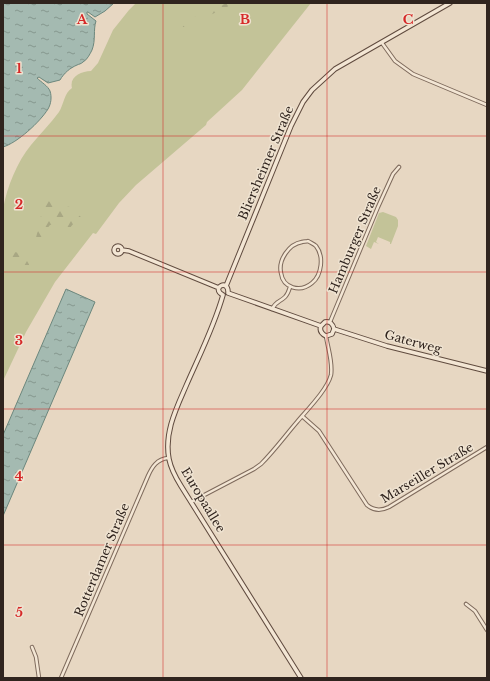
<svg xmlns="http://www.w3.org/2000/svg" width="490" height="681" font-family="'Libre Baskerville',serif">
  <defs>
    <pattern id="forest-firs" width="22" height="20" patternUnits="userSpaceOnUse"><rect width="22" height="20" fill="#c3c398"/><path d="M5 1l3.5 6h-7zM16 11l3.5 6h-7z" fill="#a8a783"/></pattern>
    <pattern id="water-ripples" width="26" height="14" patternUnits="userSpaceOnUse"><rect width="26" height="14" fill="#a4bab1"/><path d="M2 4q2-2 4 0t4 0M15 11q2-2 4 0t4 0" fill="none" stroke="#86978f"/></pattern>
  </defs>
  <rect width="100%" height="100%" fill="#e7d7c2"/>
  <path fill="#c3c398" d="M136 3H311L242 90 207 122 206 125 136 185 119 203 96 234 93 233 55 282 26 332 3 381V209C7 187 17 162 31 145 40 134 51 123 59 112 64 104 64 93 72 88 69 77 81 71 91 71L98 63 113 30 129 10Z
    M383 212 396 217 398 220V226L391 244H390V242L378 237 376 242 379 244 374 242 371 249 366 246 379 213Z"/>
  <path fill="url(#forest-firs)" d="M227 3H235L196 22 194 27 186 32 185 37H181L177 34V33L190 19Z
    M47 200 55 204C61 200 64 206 70 207L73 211 81 217V220L77 223C72 223 71 227 69 230L66 229 64 225 57 224 50 225 45 231 43 245C41 246 36 246 34 245L38 230 36 225 37 221 43 214 46 201Z
    M12 249 14 252 21 253 23 257 28 259 29 261V265H24L3 258V256L7 250Z"/>
  <path fill="url(#water-ripples)" stroke="#6c877d" d="M3 3H114L105 11 95 17 88 12H87V14L96 21C93 30 96 40 92 50 90 54 87 60 83 62 81 64 79 64 77 65 70 68 64 73 60 80L48 83 39 77 37 78C41 82 48 86 50 91 52 97 51 104 48 109 40 122 17 143 3 147Z
    M66 289 95 302 3 516V435Z"/>
  <g fill="none" stroke-linecap="round" stroke-linejoin="round">
    <g stroke="#7e6a5c" stroke-width="4.5">
      <path id="street" d="M382 43 395 61 413 74 487 105
        M308 241C311 243 314 244 316 246 324 256 322 275 312 283 300 293 283 288 281 273 278 260 289 244 302 242 304 241 306 242 308 241Z
        M272 309C276 301 280 302 285 297 288 294 289 290 290 287
        M330 322 378 207 393 174 399 167
        M302 416 319 431 367 505C374 511 381 511 389 507L487 447
        M191 502 254 469 261 464C274 451 285 436 297 422 307 410 327 390 331 375 333 362 328 349 326 336
        M466 604 475 611 487 630
        M32 647 36 657 39 678
        M61 678 148 476C152 467 157 459 168 458"/>
    </g>
    <g stroke="#604b3f" stroke-width="5.5">
      <path id="secondary" d="M114 250a4 4 0 1 1 8 0a4 4 0 1 1-8 0Z
        M122 250 129 251 219 288
        M226 286 291 126 303 102 312 90 335 69 450 3
        M228 293 321 326
        M223 295C214 327 199 356 186 386 176 409 164 433 169 459 171 469 176 478 181 486L301 678
        M223 295C210 288 229 278 228 293
        M321 326C319 331 322 334 326 336L332 334 334 329
        M321 326 325 322C330 321 333 324 334 329
        M334 329 387 346 487 371"/>
    </g>
    <use href="#street" stroke="#f3e6d4" stroke-width="2.5"/>
    <use href="#secondary" stroke="#f3e6d4" stroke-width="3.5"/>
  </g>
  <path fill="none" stroke="#d62828" stroke-width="1" stroke-opacity="0.55" d="M163 3V678M327 3V678M3 136H487M3 272H487M3 409H487M3 545H487"/>
  <g text-anchor="middle" stroke-width="3" stroke-linejoin="round" paint-order="stroke">
    <g font-size="12" fill="#30241e" stroke="#efe3d1">
      <text transform="translate(266 163) rotate(-67)" y="4">Bliersheimer Straße</text>
      <text transform="translate(355 240) rotate(-67)" y="4">Hamburger Straße</text>
      <text transform="translate(413 342) rotate(15)" y="4">Gaterweg</text>
      <text transform="translate(427 473) rotate(-31)" y="4">Marseiller Straße</text>
      <text transform="translate(203 500) rotate(59)" y="4">Europaallee</text>
      <text transform="translate(102 560) rotate(-67)" y="4">Rotterdamer Straße</text>
    </g>
  </g>
  <g font-size="13" text-anchor="middle" font-weight="bold" fill="#d62828" stroke="#efe3d1" stroke-width="3" stroke-linejoin="round" paint-order="stroke">
    <text x="82" y="24">A</text>
    <text x="245" y="24">B</text>
    <text x="408" y="24">C</text>
    <text x="19" y="73">1</text>
    <text x="19" y="209">2</text>
    <text x="19" y="345">3</text>
    <text x="19" y="481">4</text>
    <text x="19" y="617">5</text>
  </g>
  <rect width="490" height="681" fill="none" stroke="#30241e" stroke-width="8"/>
</svg>
